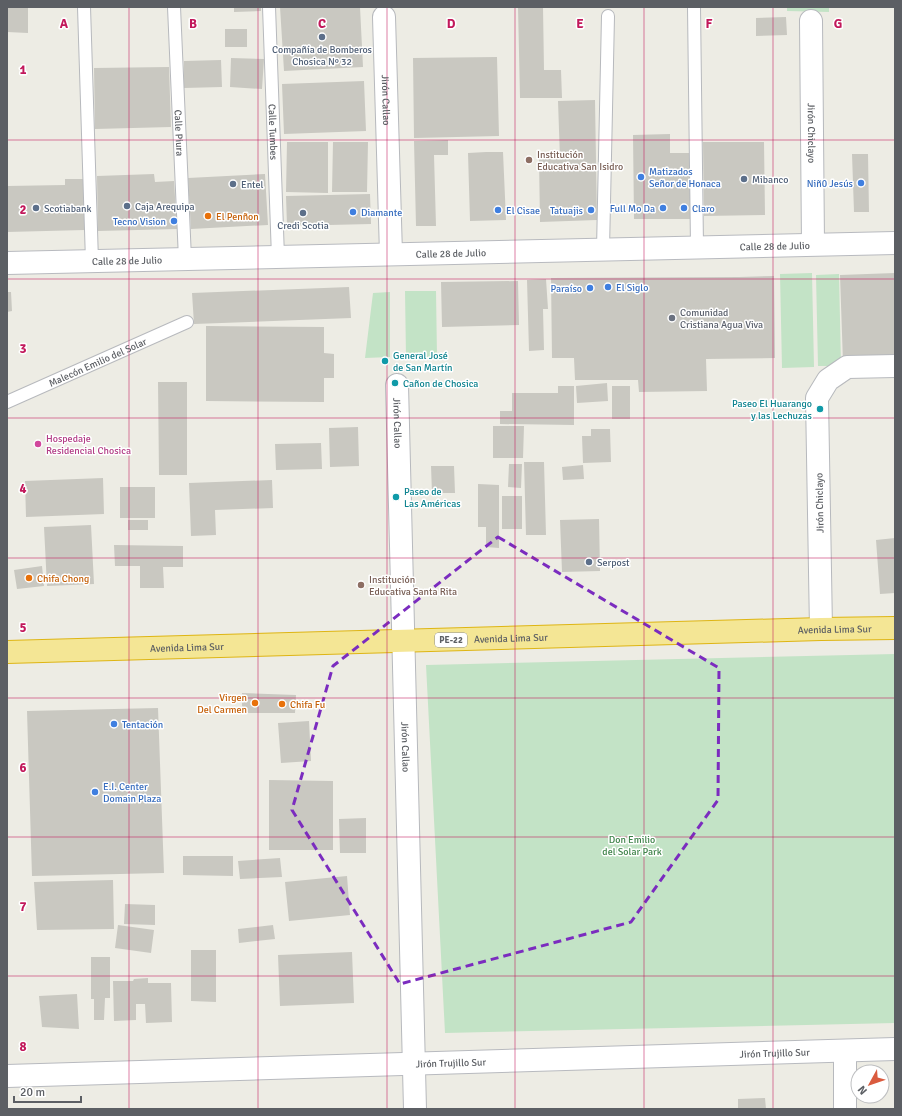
<svg xmlns="http://www.w3.org/2000/svg" width="902" height="1116" font-family="Signika,sans-serif">
  <rect width="100%" height="100%" fill="#edece4"/>
  <path fill="#c3e3c6" d="M787 7H829V12L787 11Z
    M812 273 814 367 782 368 780 274Z
    M839 274 841 366H818L816 275Z
    M405 291H436L437 357H406Z
    M390 292V357L365 358 373 293Z
    M895 654V1023L445 1033 426 665Z"/>
  <path fill="#c9c8c1" d="M7 7H28V33L7 32Z
    M234 7H261V11L234 12Z
    M280 7H360L363 67 284 71Z
    M518 7H543L544 70H561L562 98H520Z
    M786 17 787 35 756 36V18Z
    M225 29H247V47H225Z
    M497 57 499 136 414 138 413 58Z
    M231 58 264 59 262 89 230 87Z
    M221 60 222 87 184 88V61Z
    M169 67 171 127 95 129 94 68Z
    M364 81 366 131 284 134 282 84Z
    M595 100 597 220 540 222 539 159H560L558 101Z
    M670 134V153H690L691 219H634L633 135Z
    M448 140V155H434L436 226H416L414 141Z
    M287 142H328V193L286 192Z
    M333 142H368L367 192H332Z
    M703 142H764L765 215 704 216Z
    M486 152H503L506 220 470 221 468 153Z
    M852 154H868L869 212H854Z
    M154 174 155 182 174 181 177 229 98 231 97 176Z
    M265 174 268 225 191 229 188 178Z
    M65 179H84L85 230 7 232V186L65 185Z
    M370 194 371 224 287 226 286 196Z
    M895 273V361L843 363 840 275Z
    M774 276 775 358 706 359 707 391 639 392 638 380H575L574 358H552L551 278 739 277Z
    M546 279 548 309H543L544 350 529 351 527 280Z
    M518 281 519 325 442 327 441 282Z
    M349 287 351 318 194 324 192 293Z
    M7 292H11L12 311 7 312Z
    M206 326 324 327V353L334 354V378H324V402L206 401Z
    M158 382H187V475H159Z
    M607 383 608 401 577 403 576 386Z
    M558 386H574V425L500 424V411H512V393H558Z
    M612 386H630V419H612Z
    M493 426H524L523 458H493Z
    M358 427 359 466 330 467 329 428Z
    M591 429H610L611 462 583 463 582 436H591Z
    M321 443 322 469 276 470 275 444Z
    M524 462H544L546 535H526Z
    M509 464H522L521 488 508 487Z
    M583 465 584 479 563 480 562 467Z
    M431 466H454L455 493H432Z
    M103 478 104 514 26 517 25 481Z
    M272 480 273 508 215 510 216 535 191 536 189 483Z
    M478 484 499 485V548L486 547V527H478Z
    M120 487H155V518H120Z
    M502 496H522V529H502Z
    M599 519 600 571 562 572 560 520Z
    M128 520H148V530H128Z
    M91 525 94 584 47 586 44 527Z
    M895 538V593L880 594 876 540Z
    M114 545 183 546V567H163L164 588H140V566H115Z
    M42 566 44 586 17 589 14 570Z
    M242 693 296 695 295 713H242Z
    M158 708 164 873 32 876 27 711Z
    M309 721 311 761 281 763 278 723Z
    M269 780 333 781V850H269Z
    M366 818V853H340L339 819Z
    M183 856H233V876L183 875Z
    M280 858 282 877 240 879 238 861Z
    M347 876 350 915 289 921 285 882Z
    M113 880 114 929 37 930 34 882Z
    M125 904 155 905V925L124 924Z
    M118 925 154 930 151 953 115 948Z
    M273 925 275 939 239 943 238 929Z
    M191 950H216V1002L191 1001Z
    M352 952 354 1003 280 1006 278 955Z
    M91 957H110V998H105L104 1020H94V999H91Z
    M148 978V983H171L172 1022 146 1023 145 1004H136V1020L114 1021 113 981H133L134 979Z
    M77 994 79 1029 42 1027 39 996Z
    M765 1098 766 1109H738V1099Z"/>
  <g fill="none" stroke-linecap="round" stroke-linejoin="round">
    <g stroke="#b7b9bd" stroke-width="14">
      <g id="lane">
        <path d="M84 7 92 261"/>
        <path id="s1" d="M174 7 185 259"/>
        <path id="s2" d="M269 7 278 257"/>
        <path d="M694 7 697 247"/>
        <path d="M603 249 608 16"/>
        <path id="s3" d="M7 402 187 322"/>
      </g>
    </g>
    <g stroke="#b7b9bd" stroke-width="24">
      <g id="street">
        <path id="s4" d="M384 17 391 254"/>
        <path id="s5" d="M811 21 813 244"/>
        <path id="s6" d="M397 385 415 1109"/>
        <path d="M821 629 817 398 828 380 847 367 895 366"/>
        <path d="M845 1051V1109"/>
      </g>
    </g>
    <g stroke="#b8babf" stroke-width="24">
      <g id="secondary">
        <path id="s7" d="M7 263 895 243"/>
        <path id="s8" d="M7 1076 895 1049"/>
      </g>
    </g>
    <g stroke="#deb514" stroke-width="24">
      <g id="highway">
        <path id="s9" d="M7 652 821 629 895 628"/>
      </g>
    </g>
    <use href="#lane" stroke="#fff" stroke-width="12"/>
    <use href="#street" stroke="#fff" stroke-width="22"/>
    <use href="#secondary" stroke="#fff" stroke-width="22"/>
    <use href="#highway" stroke="#f4e695" stroke-width="22"/>
  </g>
  <path fill="none" stroke="#7b2cbf" stroke-width="3" stroke-dasharray="8 5" stroke-linejoin="round" d="M498 537 719 668 718 800 631 922 400 984 292 810 333 666Z"/>
  <path fill="none" stroke="#c2185b" stroke-width="1" stroke-opacity="0.55" d="M129 7V1109M258 7V1109M387 7V1109M515 7V1109M644 7V1109M773 7V1109M7 140H895M7 279H895M7 418H895M7 558H895M7 698H895M7 837H895M7 976H895"/>
  <g fill="#5c6f8a" stroke="#fff" stroke-width="1.5">
    <circle cx="322" cy="37" r="4"/>
    <circle cx="744" cy="179" r="4"/>
    <circle cx="233" cy="184" r="4"/>
    <circle cx="127" cy="206" r="4"/>
    <circle cx="36" cy="208" r="4"/>
    <circle cx="303" cy="213" r="4"/>
    <circle cx="589" cy="562" r="4"/>
  </g>
  <g fill="#8d6e63" stroke="#fff" stroke-width="1.5">
    <circle cx="529" cy="160" r="4"/>
    <circle cx="361" cy="585" r="4"/>
  </g>
  <g fill="#3f7fe0" stroke="#fff" stroke-width="1.5">
    <circle cx="641" cy="177" r="4"/>
    <circle cx="861" cy="183" r="4"/>
    <circle cx="663" cy="208" r="4"/>
    <circle cx="684" cy="208" r="4"/>
    <circle cx="498" cy="210" r="4"/>
    <circle cx="591" cy="210" r="4"/>
    <circle cx="353" cy="212" r="4"/>
    <circle cx="174" cy="221" r="4"/>
    <circle cx="608" cy="287" r="4"/>
    <circle cx="590" cy="288" r="4"/>
    <circle cx="114" cy="724" r="4"/>
    <circle cx="95" cy="792" r="4"/>
  </g>
  <g fill="#e8710a" stroke="#fff" stroke-width="1.5">
    <circle cx="208" cy="216" r="4"/>
    <circle cx="29" cy="578" r="4"/>
    <circle cx="255" cy="703" r="4"/>
    <circle cx="282" cy="704" r="4"/>
  </g>
  <circle fill="#6b7280" stroke="#fff" stroke-width="1.5" cx="672" cy="318" r="4"/>
  <g fill="#0f9aa8" stroke="#fff" stroke-width="1.5">
    <circle cx="385" cy="361" r="4"/>
    <circle cx="395" cy="383" r="4"/>
    <circle cx="820" cy="409" r="4"/>
    <circle cx="396" cy="497" r="4"/>
  </g>
  <circle fill="#d1479c" stroke="#fff" stroke-width="1.5" cx="38" cy="444" r="4"/>
  <g text-anchor="middle" stroke-width="3" stroke-linejoin="round" paint-order="stroke">
    <rect fill="#fff" stroke="#8d8f92" stroke-width="1" x="435" y="633" width="32" height="14" rx="3"/>
    <g font-size="9" font-weight="bold" fill="#5c5f64">
      <text x="451" y="643">PE-22</text>
    </g>
    <g font-size="10" fill="#4e5e75" stroke="#fff" text-anchor="start">
      <text x="322" y="53" text-anchor="middle">Compañía de Bomberos<tspan x="322" dy="12">Chosica Nº 32</tspan></text>
      <text x="752" y="183">Mibanco</text>
      <text x="241" y="188">Entel</text>
      <text x="135" y="210">Caja Arequipa</text>
      <text x="44" y="212">Scotiabank</text>
      <text x="303" y="229" text-anchor="middle">Credi Scotia</text>
      <text x="597" y="566">Serpost</text>
    </g>
    <g font-size="10" fill="#5c5f64" stroke="#fff">
      <text dy="4" stroke="none"><textPath href="#s4" startOffset="83">Jirón Callao</textPath></text>
      <text dy="4" stroke="none"><textPath href="#s2" startOffset="125">Calle Tumbes</textPath></text>
      <text dy="4" stroke="none"><textPath href="#s1" startOffset="126">Calle Piura</textPath></text>
      <text dy="4" stroke="none"><textPath href="#s5" startOffset="112">Jirón Chiclayo</textPath></text>
      <text dy="4" stroke="none"><textPath href="#s7" startOffset="768">Calle 28 de Julio</textPath></text>
      <text dy="4" stroke="none"><textPath href="#s7" startOffset="444">Calle 28 de Julio</textPath></text>
      <text dy="4" stroke="none"><textPath href="#s7" startOffset="120">Calle 28 de Julio</textPath></text>
      <text dy="4" stroke="none"><textPath href="#s3" startOffset="99">Malecón Emilio del Solar</textPath></text>
      <text dy="4" stroke="none"><textPath href="#s6" startOffset="38">Jirón Callao</textPath></text>
      <text transform="translate(819 503) rotate(-91)" y="4">Jirón Chiclayo</text>
      <text dy="4" stroke="none"><textPath href="#s9" startOffset="828">Avenida Lima Sur</textPath></text>
      <text dy="4" stroke="none"><textPath href="#s9" startOffset="504">Avenida Lima Sur</textPath></text>
      <text dy="4" stroke="none"><textPath href="#s9" startOffset="180">Avenida Lima Sur</textPath></text>
      <text dy="4" stroke="none"><textPath href="#s6" startOffset="362">Jirón Callao</textPath></text>
      <text dy="4" stroke="none"><textPath href="#s8" startOffset="768">Jirón Trujillo Sur</textPath></text>
      <text dy="4" stroke="none"><textPath href="#s8" startOffset="444">Jirón Trujillo Sur</textPath></text>
    </g>
    <g font-size="10" fill="#785e54" stroke="#fff" text-anchor="start">
      <text x="537" y="158">Institución<tspan x="537" dy="12">Educativa San Isidro</tspan></text>
      <text x="369" y="583">Institución<tspan x="369" dy="12">Educativa Santa Rita</tspan></text>
    </g>
    <g font-size="10" fill="#366cbe" stroke="#fff" text-anchor="start">
      <text x="649" y="175">Matizados<tspan x="649" dy="12">Señor de Honaca</tspan></text>
      <text x="853" y="187" text-anchor="end">Niñ0 Jesús</text>
      <text x="655" y="212" text-anchor="end">Full Mo Da</text>
      <text x="692" y="212">Claro</text>
      <text x="506" y="214">El Cisae</text>
      <text x="583" y="214" text-anchor="end">Tatuajis</text>
      <text x="361" y="216">Diamante</text>
      <text x="166" y="225" text-anchor="end">Tecno Vision</text>
      <text x="616" y="291">El Siglo</text>
      <text x="582" y="292" text-anchor="end">Paraíso</text>
      <text x="122" y="728">Tentación</text>
      <text x="103" y="790">E.I. Center<tspan x="103" dy="12">Domain Plaza</tspan></text>
    </g>
    <g font-size="10" fill="#c56008" stroke="#fff" text-anchor="start">
      <text x="216" y="220">El Penñon</text>
      <text x="37" y="582">Chifa Chong</text>
      <text x="247" y="701" text-anchor="end">Virgen<tspan x="247" dy="12">Del Carmen</tspan></text>
      <text x="290" y="708">Chifa Fu</text>
    </g>
    <g font-size="10" fill="#5b616d" stroke="#fff" text-anchor="start">
      <text x="680" y="316">Comunidad<tspan x="680" dy="12">Cristiana Agua Viva</tspan></text>
    </g>
    <g font-size="10" fill="#0d838f" stroke="#fff" text-anchor="start">
      <text x="393" y="359">General José<tspan x="393" dy="12">de San Martín</tspan></text>
      <text x="403" y="387">Cañon de Chosica</text>
      <text x="812" y="407" text-anchor="end">Paseo El Huarango<tspan x="812" dy="12">y las Lechuzas</tspan></text>
      <text x="404" y="495">Paseo de<tspan x="404" dy="12">Las Américas</tspan></text>
    </g>
    <g font-size="10" fill="#b23c85" stroke="#fff" text-anchor="start">
      <text x="46" y="442">Hospedaje<tspan x="46" dy="12">Residencial Chosica</tspan></text>
    </g>
    <g font-size="10" fill="#3d8248" stroke="#fff">
      <text x="632" y="843">Don Emilio<tspan x="632" dy="12">del Solar Park</tspan></text>
    </g>
  </g>
  <g font-size="13" text-anchor="middle" font-weight="bold" fill="#c2185b" stroke="#fff" stroke-width="3" stroke-linejoin="round" paint-order="stroke">
    <text x="64" y="28">A</text>
    <text x="193" y="28">B</text>
    <text x="322" y="28">C</text>
    <text x="451" y="28">D</text>
    <text x="580" y="28">E</text>
    <text x="709" y="28">F</text>
    <text x="838" y="28">G</text>
    <text x="23" y="74">1</text>
    <text x="23" y="214">2</text>
    <text x="23" y="353">3</text>
    <text x="23" y="493">4</text>
    <text x="23" y="632">5</text>
    <text x="23" y="772">6</text>
    <text x="23" y="911">7</text>
    <text x="23" y="1051">8</text>
  </g>
  <rect width="902" height="1116" fill="none" stroke="#5c5f64" stroke-width="16"/>
  <g transform="translate(870 1084) rotate(230)"><circle r="19" fill="#ffffff" stroke="#bebfc1"/>
  <path d="M0-3L7 15L0 10L-7 15Z" fill="#da5b3e"/>
  <text y="-6" font-size="11" font-weight="bold" text-anchor="middle" fill="#5c5f64">N</text>
  </g>
  <path d="M14 1096v6h67v-6" fill="none" stroke="#5c5f64" stroke-width="2"/>
  <text x="20" y="1096" font-size="12" fill="#5c5f64" stroke="#ffffff" stroke-width="3" paint-order="stroke">20 m</text>
</svg>
